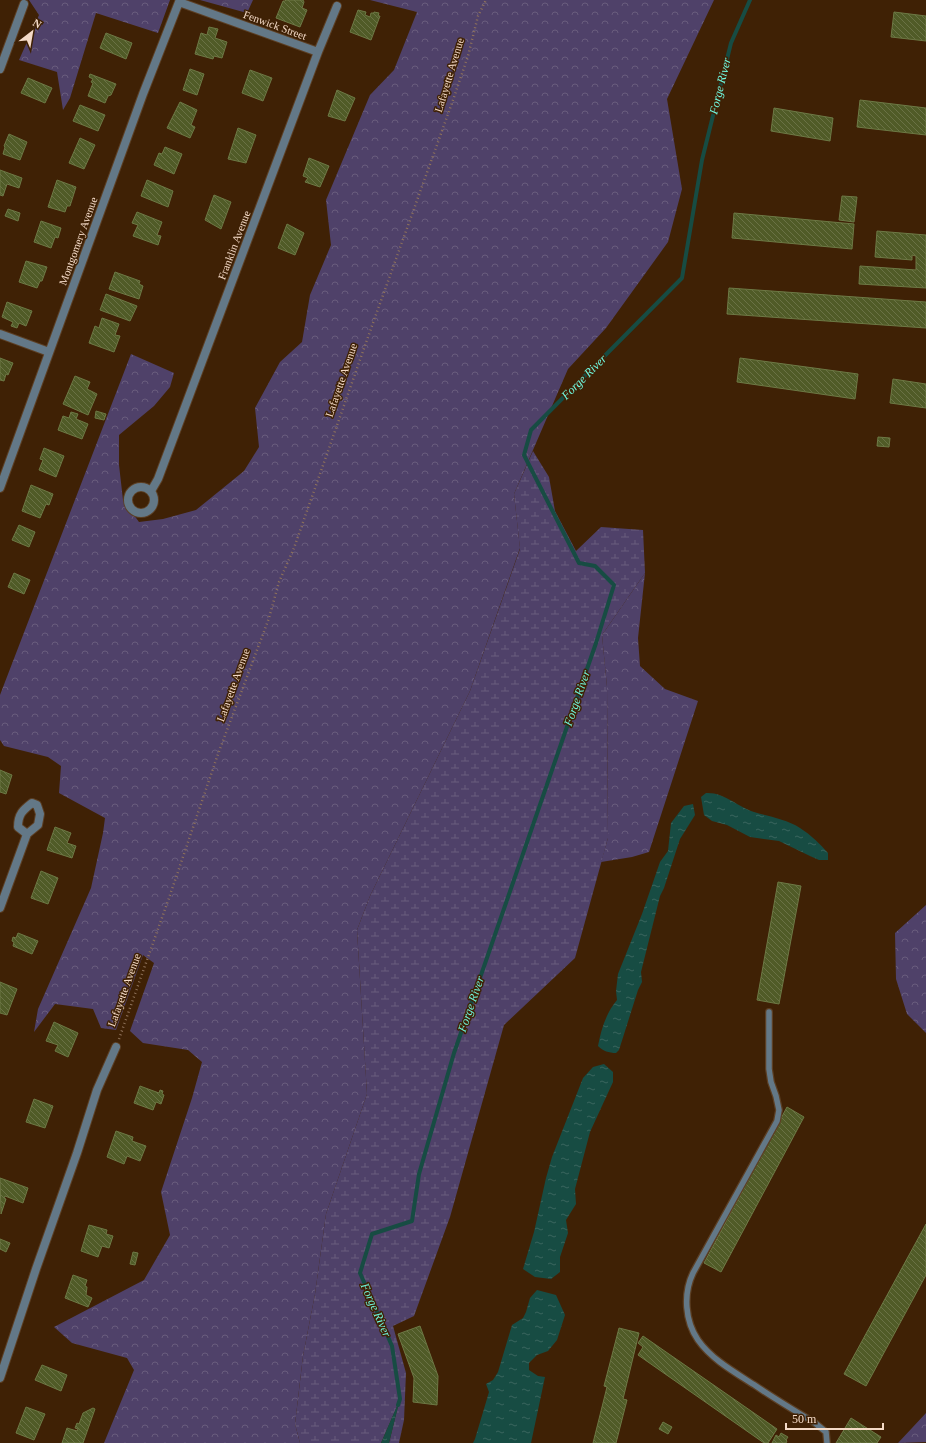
<svg xmlns="http://www.w3.org/2000/svg" width="926" height="1443" font-family="Georgia,serif">
  <defs>
    <pattern id="forest-crowns" width="20" height="18" patternUnits="userSpaceOnUse"><rect width="20" height="18" fill="#4f4169"/><path d="M2 6a3 3 0 1 1 6 0M12 15a3 3 0 1 1 6 0" fill="none" stroke="#695c7d"/></pattern>
    <pattern id="wetland-marsh" width="20" height="14" patternUnits="userSpaceOnUse"><rect width="20" height="14" fill="#4f4169"/><path d="M1 5h8M5 5V1M11 12h8M15 12V8" fill="none" stroke="#695c7d"/></pattern>
    <pattern id="water-ripples" width="26" height="14" patternUnits="userSpaceOnUse"><rect width="26" height="14" fill="#174c43"/><path d="M2 4q2-2 4 0t4 0M15 11q2-2 4 0t4 0" fill="none" stroke="#39655d"/></pattern>
    <pattern id="building-back-hatch" width="6" height="6" patternUnits="userSpaceOnUse"><rect width="6" height="6" fill="#505b27"/><path d="M-1 5l2 2M0 0l6 6M5-1l2 2" fill="none" stroke="#6a7245"/></pattern>
  </defs>
  <rect width="100%" height="100%" fill="#3f2105"/>
  <path fill="url(#forest-crowns)" d="M29 0H170L158 33 96 13 70 98 63 110 57 72 19 60 39 15Z
    M200 0H253L247 13Z
    M370 0H714L667 99 682 189 668 242 606 328 568 369 514 494 520 548 470 691 370 896 357 930 367 1094 326 1214 315 1294 303 1356 295 1424 300 1443H104L134 1370 127 1358 72 1343 54 1327 144 1280 170 1235 161 1192 192 1098 202 1062 188 1050 143 1043 130 1031 154 963 143 955 116 1030 101 1028 93 1009 55 1004 34 1032 38 1009 91 888 103 833 105 818 59 793 61 766 48 757 4 746 0 740V695L131 354 174 373 170 387 154 406 119 435V465L123 500 139 522 163 519 196 510 244 471 259 447 255 408 280 362 302 342 310 295 331 245 326 200 370 95 394 70 417 12Z
    M645 573 638 638 640 666 665 689 698 701 649 852 632 857 601 862 608 838 607 687 602 635Z
    M926 905V1033L907 1014 896 979 895 933Z
    M926 1413V1442L898 1443Z"/>
  <path fill="url(#wetland-marsh)" d="M533 451 549 477 555 511 576 551 601 527 643 530 645 573 602 635 607 687 608 838 575 958 504 1025 450 1217 414 1316 393 1326 406 1373 404 1420 399 1443H389L399 1402 381 1443H300L295 1424 303 1356 315 1294 326 1214 367 1094 357 930 370 896 470 691 520 549 514 494Z"/>
  <path fill="url(#water-ripples)" d="M706 793C724 792 738 807 754 812 770 817 786 819 800 828 811 835 820 844 828 853V860H819L810 856 779 841 750 837 727 825 712 821 704 815 701 797Z
    M693 804 695 815 680 839 664 888 660 896 641 972 642 982 638 990 619 1050 616 1053C609 1053 603 1051 598 1046 601 1030 606 1013 617 1000L616 991 618 974 642 914 660 862 668 851 671 823 684 806Z
    M604 1064 613 1072V1082L590 1132 575 1189 576 1204 566 1220 568 1233 560 1257V1272L551 1279 535 1277 523 1269 534 1232 546 1178 552 1157 583 1078 593 1067Z
    M537 1290 556 1295 565 1315 557 1340 548 1351 537 1355 529 1363V1370L538 1376 545 1377 531 1443H473L475 1439 489 1392 486 1384 493 1380 498 1372 512 1325 523 1318 526 1312 530 1298Z
    M400 1399 389 1443H381Z"/>
  <g fill="none" stroke-linecap="round" stroke-linejoin="round">
    <path stroke="#174c43" stroke-width="4" d="M398 1405 400 1399 392 1346 360 1273 372 1234 412 1221 419 1174 454 1053 596 643 614 585 595 566 579 563 524 455 531 430 682 278 702 160 731 43 750 0"/>
  </g>
  <path fill="url(#building-back-hatch)" stroke="#6d7945" d="M286 0H303L304 2 302 8 307 10 300 27 276 18 283 1H285Z
    M358 10 366 12 365 15 370 17 371 13H374V12L379 13 378 16H380L371 40 350 32Z
    M894 12 926 16V41L891 37Z
    M209 27 218 29 215 38 227 42 222 58 214 56 213 59 195 54 201 33 207 35Z
    M106 33 132 43 126 59 100 48Z
    M190 69 204 74 197 95 183 90Z
    M250 70 272 78 263 101 242 93Z
    M90 74 116 84 111 95 108 96 105 103 88 96 93 83 91 82 93 79 89 77Z
    M28 78 52 88 45 103 21 93Z
    M337 90 355 98 345 121 328 116Z
    M860 100 926 108V135L857 127Z
    M180 102 197 110 191 125 195 127 190 138 167 128Z
    M80 105 105 115 98 131 73 121Z
    M774 108 833 118 830 141 771 131Z
    M238 128 256 135 246 163 228 159Z
    M9 134 27 142 20 160 3 154 5 147 4 146Z
    M80 138 95 145 84 169 69 163Z
    M165 147 182 154 174 174 154 165 159 153 162 154Z
    M309 158 329 166 320 187 305 182 308 178 303 176Z
    M0 170 22 178 19 188 7 184 3 196 0 195Z
    M57 180 76 187 70 206H67L65 212 48 207Z
    M147 180 173 191 168 207 141 196Z
    M214 195 231 202 221 229 205 220Z
    M842 196 857 197 854 222 839 220Z
    M8 209 20 213 18 221 5 216Z
    M137 212 162 222 157 235 161 236 158 245 133 236 138 225 132 223Z
    M734 213 854 224 852 249 732 238Z
    M41 221 61 228 58 238 55 237 51 248 34 242Z
    M287 224 304 233 295 255 278 248Z
    M877 231 926 235V288L859 284 860 266 916 270V256L912 255V260L875 257Z
    M26 261 47 267 42 281H40L37 288 19 282Z
    M115 272 140 281 139 284 143 286 139 299 109 289Z
    M729 288 926 302V328L727 314Z
    M106 294 137 306 130 321 100 310Z
    M7 302 32 311 26 326 19 323 17 328 11 326 13 322 2 317Z
    M102 318 119 324 115 335 120 336 114 352 89 343 95 326 99 328Z
    M0 358 13 363 8 375 6 374 4 381 0 380Z
    M740 358 858 374 855 399 737 382Z
    M75 376 90 382 87 389 97 394 88 415 63 404Z
    M893 379 926 384V408L890 403Z
    M96 411 106 414 104 420 95 418Z
    M71 412 78 414 76 419 88 424 82 439 58 430 63 416 69 418Z
    M878 437 890 438 889 447 877 446Z
    M44 448 64 456 56 477 39 470 43 460 40 459Z
    M31 485 53 494 49 505 46 504 40 518 22 511Z
    M19 525 35 532 29 547 12 540Z
    M14 573 30 580 24 594 8 587Z
    M0 770 12 775 6 794 0 792Z
    M55 827 71 833 67 843 76 846 72 858 47 850Z
    M41 871 58 878 48 904 31 898Z
    M778 882 801 886 779 1004 757 1000Z
    M18 933 38 941 32 954 13 946 14 942 12 941 13 937 16 938Z
    M0 982 17 989 7 1015 0 1013Z
    M54 1022 78 1033 68 1057 55 1051 58 1045 46 1041Z
    M140 1086 159 1093 160 1090 163 1091 162 1094 164 1095 161 1104 156 1102 153 1110 134 1103Z
    M34 1099 53 1106 45 1128 26 1122Z
    M787 1107 804 1117 721 1272 704 1263Z
    M116 1131 133 1137 132 1141 146 1146 140 1161 127 1156 124 1164 107 1157Z
    M0 1178 28 1188 23 1203 5 1196 4 1198 6 1199 1 1214Z
    M926 1224V1275L866 1386 844 1374Z
    M89 1225 107 1230 106 1234 113 1236 109 1248 102 1246 98 1257 81 1251Z
    M0 1239 10 1243 6 1252 0 1249Z
    M133 1252 138 1253 135 1265 130 1264Z
    M73 1275 87 1280 85 1286 87 1287 86 1295 92 1298 88 1307 65 1298Z
    M420 1326 438 1376 437 1405 413 1402 414 1378 398 1334Z
    M619 1328 639 1333 623 1399 627 1400 616 1443H593L607 1387 604 1386Z
    M643 1336 777 1429 768 1443H764L638 1355 643 1347 638 1343Z
    M42 1365 67 1375 61 1391 35 1380Z
    M26 1407 45 1414 34 1440 16 1433Z
    M93 1408 95 1409 83 1443H62L67 1428 77 1431 78 1429 75 1428 77 1423 79 1424 83 1413Z
    M851 1418 881 1437 877 1443H836Z
    M663 1422 672 1427 668 1434 659 1429Z
    M781 1433 788 1437 786 1440 787 1441 786 1443H772L776 1435 779 1437Z"/>
  <g fill="none" stroke-linecap="round" stroke-linejoin="round">
    <g stroke="#5c3f24" stroke-width="8">
      <path id="service" d="M769 1012V1069L771 1082 776 1096 779 1110 777 1121 693 1273C683 1294 685 1321 698 1340 712 1360 736 1373 756 1386 775 1399 795 1411 815 1423L826 1432 827 1443"/>
    </g>
    <g stroke="#5c3f24" stroke-width="10">
      <path id="minor" d="M0 69 24 4
        M0 334 49 352
        M128 500a13 13 0 1 1 26 0a13 13 0 1 1-26 0Z
        M0 488 143 94 179 2 318 52
        M151 491 158 479 318 52 337 6
        M0 908 27 834 38 825 40 814 37 805 32 803C23 810 18 814 18 827L27 834
        M0 1378 36 1269 77 1153 97 1090 116 1047"/>
    </g>
    <path stroke="#8f725a" stroke-width="2.5" stroke-dasharray="1 3" stroke-linecap="butt" d="M119 1039 169 898 217 757 269 618 279 582 294 548 368 337 452 103 468 56 478 16 486 0"/>
    <use href="#service" stroke="#637887" stroke-width="5.5"/>
    <use href="#minor" stroke="#637887" stroke-width="8"/>
  </g>
  <g text-anchor="middle" stroke-width="3" stroke-linejoin="round" paint-order="stroke">
    <g font-size="11" fill="#f4dac7" stroke="#3f2105">
      <text transform="translate(275 25) rotate(20)" y="4">Fenwick Street</text>
      <text transform="translate(449 75) rotate(-73)" y="4">Lafayette Avenue</text>
      <text transform="translate(78 241) rotate(-70)" y="4">Montgomery Avenue</text>
      <text transform="translate(234 245) rotate(-69)" y="4">Franklin Avenue</text>
      <text transform="translate(341 380) rotate(-71)" y="4">Lafayette Avenue</text>
      <text transform="translate(233 685) rotate(-70)" y="4">Lafayette Avenue</text>
      <text transform="translate(124 990) rotate(-70)" y="4">Lafayette Avenue</text>
    </g>
    <g font-size="12" font-style="italic" fill="#70fae1" stroke="#3f2105">
      <text transform="translate(720 86) rotate(-76)" y="4">Forge River</text>
      <text transform="translate(584 377) rotate(-45)" y="4">Forge River</text>
      <text transform="translate(577 698) rotate(-71)" y="4">Forge River</text>
      <text transform="translate(471 1004) rotate(-71)" y="4">Forge River</text>
      <text transform="translate(376 1310) rotate(66)" y="4">Forge River</text>
    </g>
  </g>
  <g transform="translate(32 32) rotate(31)" stroke="#3f2105" stroke-width="3" paint-order="stroke">
  <path d="M0-3L7 15L0 10L-7 15Z" fill="#f4dac7"/>
  <text y="-6" font-size="11" font-weight="bold" text-anchor="middle" fill="#f4dac7">N</text>
  </g>
  <path d="M786 1423v6h97v-6" fill="none" stroke="#f4dac7" stroke-width="2"/>
  <text x="792" y="1423" font-size="12" fill="#f4dac7" stroke="#3f2105" stroke-width="3" paint-order="stroke">50 m</text>
</svg>
